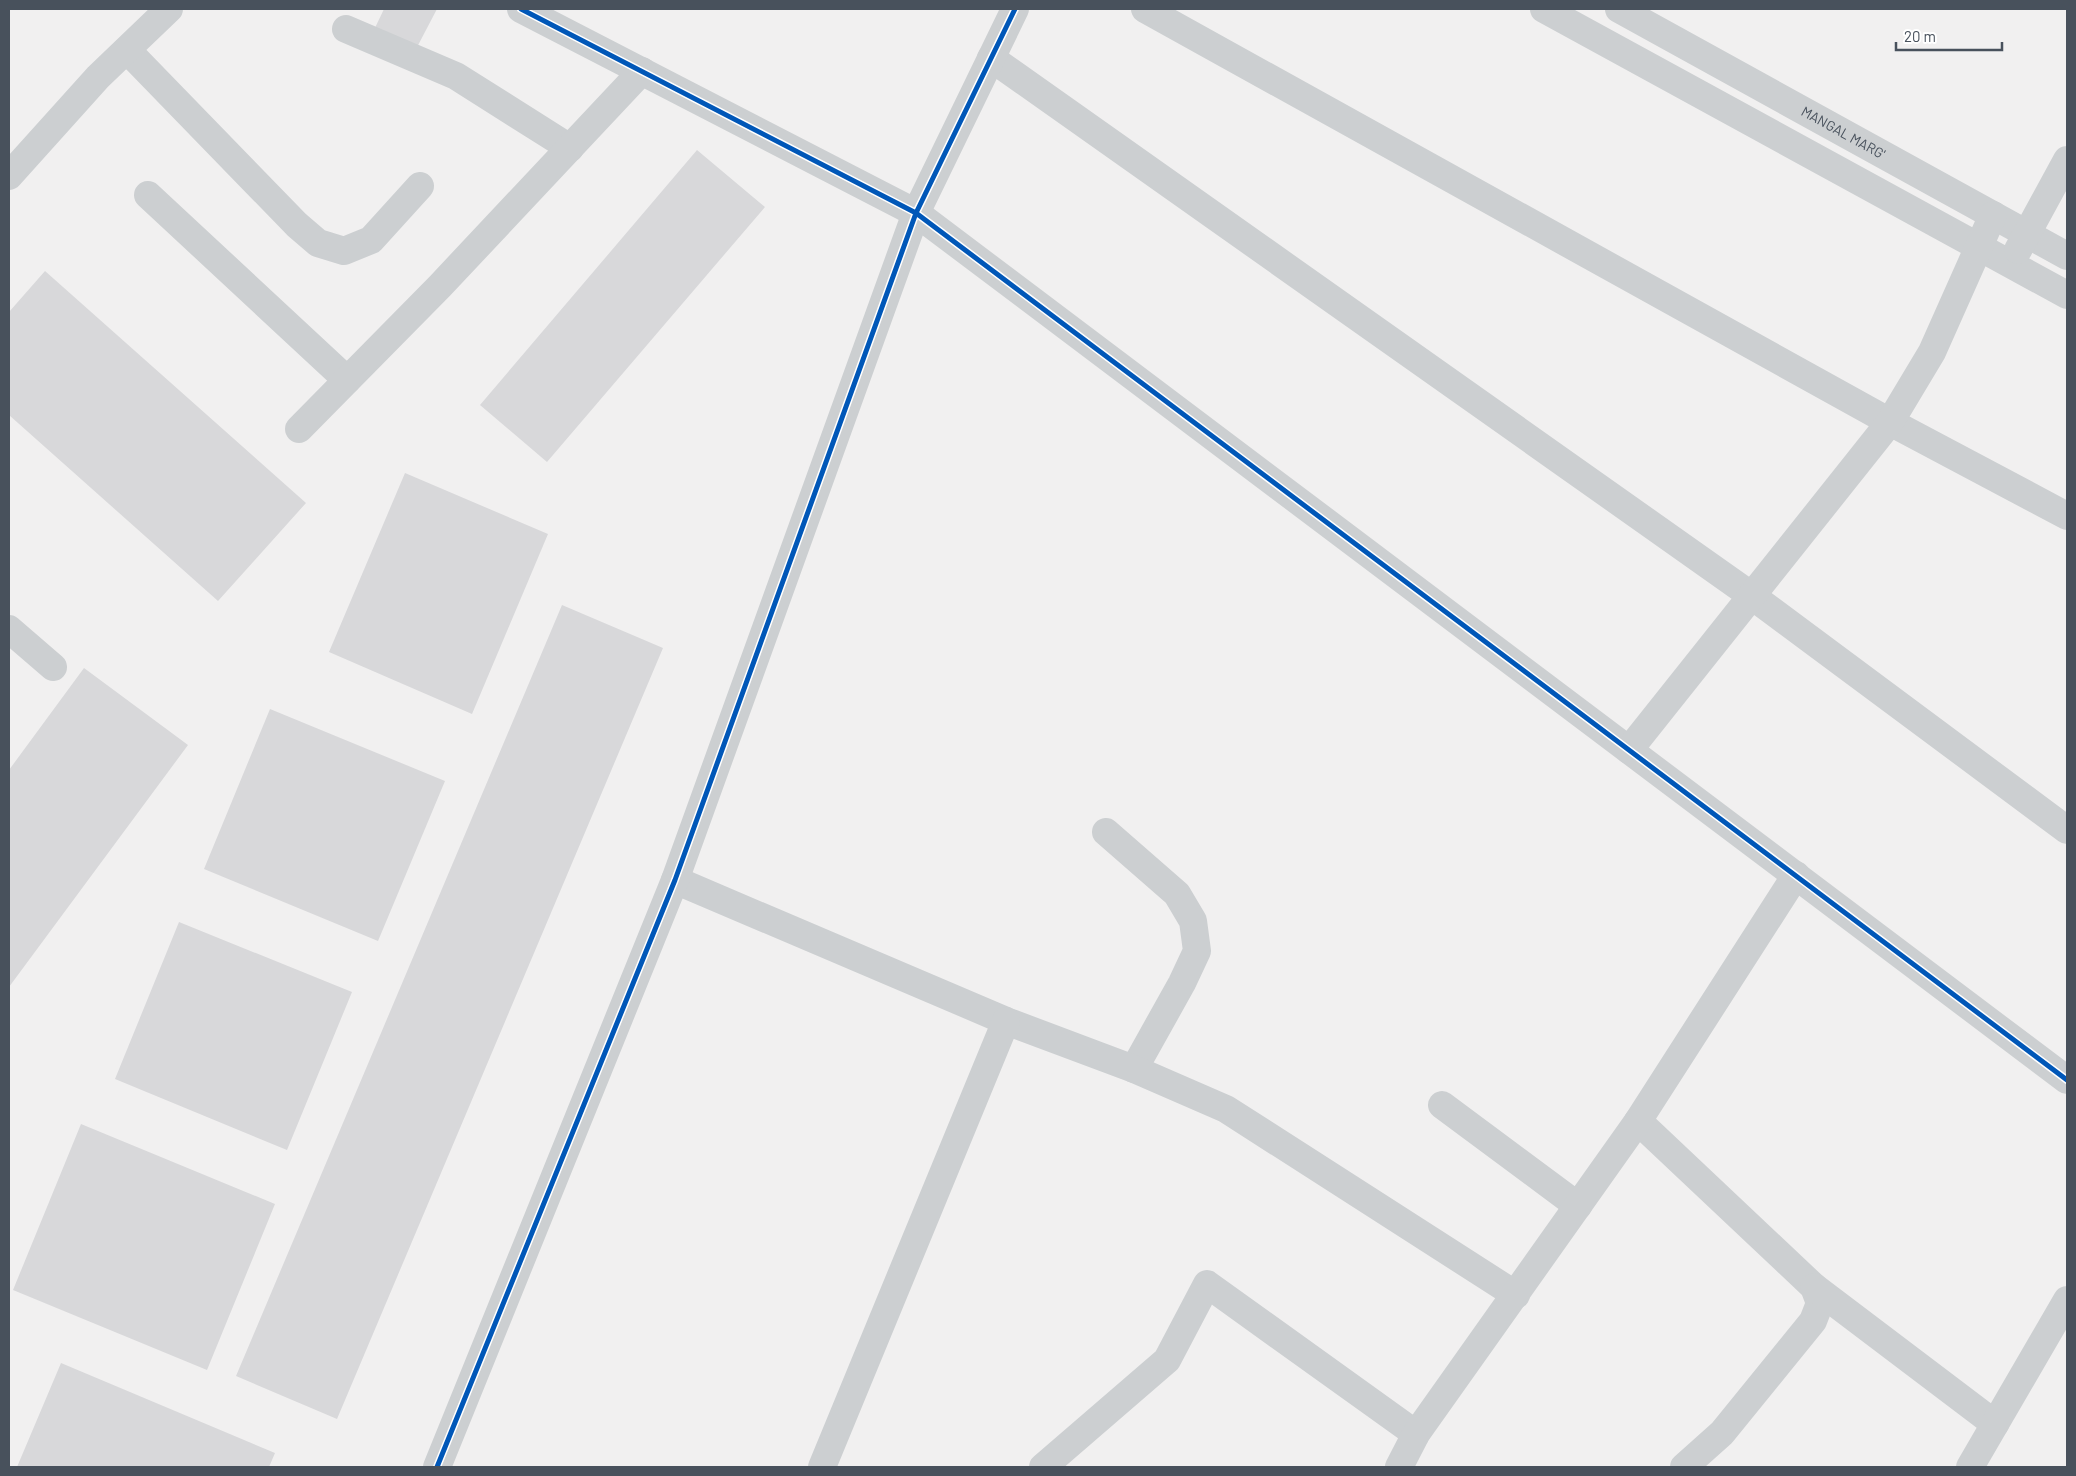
<svg xmlns="http://www.w3.org/2000/svg" width="2076" height="1476" font-family="Barlow,sans-serif">
  <rect width="100%" height="100%" fill="#f1f0f0"/>
  <path fill="#d8d8da" d="M384 9H437L415 51 374 30Z
    M697 150 765 207 547 462 480 405Z
    M45 271 306 503 218 601 9 415V312Z
    M405 473 548 534 472 714 329 652Z
    M562 605 663 648 337 1419 236 1376Z
    M84 668 188 745 9 987V770Z
    M270 709 445 781 378 941 204 869Z
    M179 922 352 992 287 1150 115 1079Z
    M81 1124 275 1204 207 1370 13 1290Z
    M61 1363 275 1453 269 1467H17Z"/>
  <g fill="none" stroke-linecap="round" stroke-linejoin="round">
    <g stroke="#cccfd1" stroke-width="28">
      <path d="M521 9 916 213 2067 1080"/>
      <path d="M1145 9 1890 422 2067 516"/>
      <path d="M1544 9 2067 295"/>
      <path id="s1" d="M1619 9 2067 256"/>
      <path d="M346 29 456 76 570 148"/>
      <path d="M127 50 297 225 318 243 344 251 371 240 420 186"/>
      <path d="M991 58 1752 596 2067 830"/>
      <path d="M9 176 98 77 169 9"/>
      <path d="M148 195 347 380"/>
      <path d="M2018 250 2067 160"/>
      <path d="M299 429 440 286 642 71"/>
      <path d="M9 629 53 667"/>
      <path d="M1629 750 1890 422 1932 352 1993 215"/>
      <path d="M1106 832 1177 894 1193 921 1197 951 1182 983 1134 1069"/>
      <path d="M675 880 1006 1021 1134 1069 1226 1109 1516 1295"/>
      <path d="M1442 1105 1578 1206"/>
      <path d="M1638 1121 1814 1287 1820 1303 1813 1321 1722 1433 1684 1467"/>
      <path d="M1814 1287 1995 1424"/>
      <path d="M437 1467 675 880 916 213 1015 9"/>
      <path d="M822 1467 1006 1021"/>
      <path d="M1043 1467 1167 1360 1207 1284 1416 1434"/>
      <path d="M1399 1467 1416 1434 1638 1121 1796 875"/>
      <path d="M1970 1467 2067 1300"/>
    </g>
    <g stroke="#fff" stroke-width="8">
      <path id="cycleway" d="M521 9 916 213 2067 1080
        M437 1467 675 880 916 213 1015 9"/>
    </g>
    <use href="#cycleway" stroke="#0057b8" stroke-width="5"/>
  </g>
  <g text-anchor="middle" stroke-width="4" stroke-linejoin="round" paint-order="stroke">
    <g font-size="14" fill="#48515c" stroke="#fff">
      <text dy="5" stroke="none"><textPath href="#s1" startOffset="256">MANGAL MARG'</textPath></text>
    </g>
  </g>
  <rect width="2076" height="1476" fill="none" stroke="#48515c" stroke-width="20"/>
  <path d="M1896 42v8h106v-8" fill="none" stroke="#48515c" stroke-width="2.5"/>
  <text x="1904" y="42" font-size="15" fill="#48515c" stroke="#ffffff" stroke-width="4" paint-order="stroke">20 m</text>
</svg>
